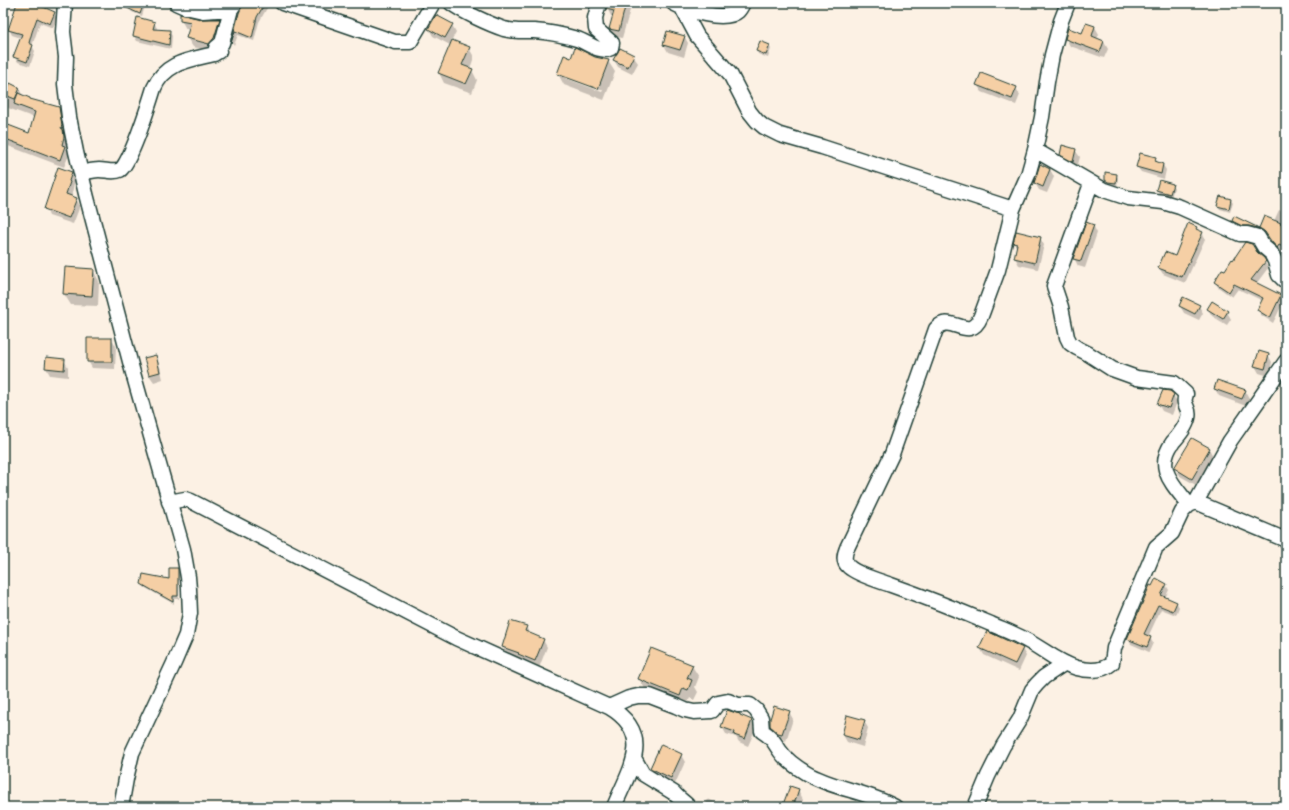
<svg xmlns="http://www.w3.org/2000/svg" width="1289" height="810" font-family="Mali,sans-serif">
  <rect width="100%" height="100%" fill="#fcf1e4"/>
  <filter id="ink" filterUnits="userSpaceOnUse"><feTurbulence type="fractalNoise" baseFrequency=".025" numOctaves="2"/><feDisplacementMap in="SourceGraphic" scale="8" xChannelSelector="R" yChannelSelector="G"/><feConvolveMatrix kernelMatrix="1 2 1 2 8 2 1 2 1" color-interpolation-filters="sRGB"/></filter>
  <g filter="url(#ink)">
    <path fill="#0003" fill-rule="evenodd" d="M18 3H47L45 9 54 13 57 18 53 28 40 23 32 46 35 51 30 66 18 62 15 57 21 38 12 35 9 29Z
      M132 3H146L142 16 132 12 130 9Z
      M244 3H270L259 22 254 41 238 35 234 45 232 42 240 13Z
      M609 3H632L622 38 614 36 610 29 614 16H611L607 8Z
      M687 3H721L717 15Z
      M181 15 201 20H219L224 29 214 52 193 47 187 38 190 30 186 29 181 20Z
      M154 23 157 28 156 30 169 31 172 36 171 49 137 41 134 36Z
      M452 25 456 32 451 41 469 48 474 57 470 69 472 70 477 80 472 93 444 83 439 73 450 45 433 36 429 29Z
      M1095 27 1099 34 1097 39 1104 42 1108 49 1104 58 1070 46 1066 39 1083 34Z
      M684 36 688 43 684 57 668 52 664 45Z
      M769 46 771 49 768 58 758 54 757 51Z
      M633 56 638 63 632 74 618 67 614 60Z
      M595 58 608 61 615 72 604 100 564 85 558 74 572 59ZM565 76 603 90 602 92 565 78Z
      M10 85 19 89 23 96 31 101 59 108 63 116 65 135 68 146 67 151 69 155 64 167 3 144V124L30 134 35 118 8 108 4 100Z
      M977 85 1016 88 1020 95 1016 105 982 92Z
      M1075 150 1080 157 1077 168 1065 162 1061 155Z
      M1155 158 1158 163 1163 165 1166 170 1164 179 1141 172 1137 167Z
      M1050 169 1054 177 1047 193 1039 190 1035 183Z
      M71 173 75 180 71 197 76 199 80 206 73 224 49 216 46 209Z
      M1116 175 1118 178 1117 186 1108 184 1106 180Z
      M1172 185 1174 188 1171 197 1159 193 1157 190Z
      M1231 200 1233 203 1230 212 1220 209 1218 206Z
      M1279 210 1286 213V257L1283 256 1275 247 1270 238 1265 234 1236 226 1233 221 1235 217 1259 229 1264 217 1274 221Z
      M1093 225 1097 233 1085 268 1078 266 1074 258Z
      M1196 227 1198 231 1202 232 1205 239 1185 283 1163 274 1159 268 1176 258Z
      M1040 238 1044 245 1038 269 1019 265 1015 258 1017 248 1014 243Z
      M1256 252 1263 259 1268 268 1256 284 1281 296 1284 301 1273 323 1261 315 1258 310 1263 301 1238 289 1232 297 1218 287 1215 282 1225 272Z
      M93 270 99 281 98 306 71 305 64 294Z
      M1180 306H1199L1203 313 1199 320 1184 313Z
      M1208 309 1227 312 1231 319 1227 325 1212 316Z
      M112 339 116 346 115 369 92 368 88 361Z
      M1259 353 1268 355 1272 362 1269 376 1259 373 1255 366Z
      M155 356 159 363 163 379 154 382 149 375Z
      M64 360 68 367V377L50 375 46 368Z
      M1215 389 1245 391 1249 398 1246 406 1219 396Z
      M1173 395 1177 402 1172 415 1162 411 1158 404Z
      M1209 449 1213 456 1196 485 1180 476 1176 468Z
      M177 569 179 573V599H174V604L144 587 142 584 170 580Z
      M1166 585 1169 590 1165 598 1176 602 1179 607 1176 615 1161 609 1148 637 1150 638 1153 643 1149 652 1131 644 1128 639Z
      M526 627 530 634 543 640 547 647 539 668 523 661 522 659 507 654 503 647Z
      M980 648 1022 649 1026 656 1019 671 984 655Z
      M692 666 699 677 695 687 698 692 694 700 690 698 686 707 646 690 639 679Z
      M789 712 793 719 786 741 775 733 771 726Z
      M740 714 741 716 752 721 756 728 748 746 739 742 736 737 726 734 722 727Z
      M864 721 868 728 863 747 847 742 843 735Z
      M681 755 685 762 675 784 655 775 651 768Z
      M798 790 803 799 800 807H783Z
      M708 799 726 807H705Z"/>
    <path fill="#f5cfa5" stroke="#1f3d34" d="M17 3H43L41 6 55 12 50 24 37 18 32 32 29 43 33 45 27 62 13 57 22 34 8 30Z
      M116 3H144L140 14Z
      M243 3H265L257 17 252 38 235 31 231 43 239 13Z
      M607 3H626L619 31 609 29 614 11 606 9Z
      M180 14 201 19H220L214 38 209 44 186 38 191 22 180 20Z
      M436 15 453 24 445 38 428 29Z
      M137 17 155 22 153 29 170 30 169 45 133 36Z
      M1086 23 1095 26 1092 36 1104 41 1100 52 1065 39 1068 28 1082 33Z
      M667 31 685 36 680 50 663 45Z
      M452 40 470 47 462 65 473 69 466 84 438 73Z
      M760 41 770 45 766 55 756 51Z
      M575 47 595 57 609 60 598 89 557 74 564 55 571 58Z
      M620 48 634 55 628 67 613 60Z
      M981 73 1017 87 1012 99 976 85Z
      M10 83 20 88 15 99 5 95Z
      M18 93 30 98V99L59 107 62 125 61 128 63 129 64 137 62 145 65 146 60 160 3 138V123L29 133 35 112 14 104Z
      M1062 145 1076 149 1073 162 1060 155Z
      M1140 153 1156 157 1155 161 1163 164 1161 174 1136 167Z
      M1040 164 1050 169 1043 187 1034 183Z
      M58 167 72 172 69 181 70 182 66 194 77 198 69 218 44 209Z
      M1105 172 1117 174 1116 183 1108 182 1105 180Z
      M1159 180 1173 184 1170 194 1156 190Z
      M1220 196 1231 199 1229 209 1217 206Z
      M1234 216 1259 228 1264 216 1281 223 1280 224 1286 227V241L1283 247 1279 245 1277 248 1271 241 1265 232 1261 229 1249 226H1242L1232 221Z
      M1086 222 1094 225 1081 261 1073 259Z
      M1188 223 1197 227 1196 229 1203 232 1182 277 1158 268 1165 252 1175 256Z
      M1016 231 1041 237 1035 263 1014 258 1017 244 1013 243Z
      M1245 242 1252 244 1257 252 1264 258 1266 261 1251 280 1281 295 1270 318 1257 310 1263 298 1234 284 1229 292 1214 282 1222 269 1225 270 1232 259 1233 260Z
      M65 267 94 269 92 296 63 294Z
      M1183 297 1200 305 1195 314 1179 306Z
      M1212 301 1228 311 1223 319 1207 309Z
      M87 338H112V362H87Z
      M1259 351 1269 354 1265 369 1254 366Z
      M156 355 160 372 149 375 144 358Z
      M46 357 65 359 64 370 45 368Z
      M1217 380 1246 390 1242 399 1214 389Z
      M1163 390 1170 391 1174 394 1169 408 1157 404Z
      M1192 438 1210 448 1192 479 1174 468Z
      M169 568H178V596H173V602L141 584 143 574 169 579Z
      M1156 578 1167 584 1161 595 1177 602 1173 611 1158 605 1144 634 1151 637 1147 647 1127 639 1150 585 1152 586Z
      M510 621 527 626 525 631 544 639 535 661 518 654 519 653 502 647Z
      M987 631 1023 648 1015 664 979 648Z
      M651 648 693 665 687 678 692 680 688 690 683 688 680 696 638 679Z
      M774 706 790 711 782 734 778 733 770 726V719Z
      M727 710 740 714V715L752 720 745 739 734 735 735 732 721 727Z
      M847 715 865 720 859 740 842 735Z
      M661 744 682 754 671 778 650 768Z
      M790 786 799 789 793 807H782Z"/>
    <g fill="none" stroke-linecap="round" stroke-linejoin="round">
      <g stroke="#1f3d34" stroke-width="17">
        <path id="street" d="M65 3 63 32 66 57 65 84 69 117 76 152 86 194 133 373 183 549 188 577 189 589 190 613 186 635 174 663 132 753 126 779 121 807
          M176 3 185 7 203 11 231 9 235 3
          M282 3 395 42H410L433 3
          M451 3C463 12 489 24 504 29 514 32 524 31 534 31 548 32 563 35 577 39 587 42 600 54 611 48L612 43 596 29 595 18 599 3
          M673 3C686 10 725 23 738 11 740 9 742 5 743 3
          M1068 3 1061 21 1052 55 1047 82 1042 117 1035 150 1028 175 1013 209 998 270 981 316C969 345 951 311 936 329L892 454 847 548C844 555 843 562 849 567 858 575 880 581 891 585 925 597 958 610 991 624 1002 629 1013 633 1024 639 1042 648 1058 663 1077 668 1089 671 1103 671 1112 663L1114 648 1156 547 1172 533 1182 512 1189 505 1196 502 1286 540
          M682 8 697 36 730 74 749 111 757 121 764 127 780 135 822 147 1013 209
          M1035 150 1104 190 1128 198 1163 202 1180 207 1240 234H1247L1258 237 1264 247 1271 253 1275 261 1279 275 1286 282
          M81 173C87 172 93 170 99 170 106 170 114 173 120 170 130 165 150 101 154 88 165 62 190 60 214 54L219 51 216 48 222 43 231 9
          M1091 184 1054 286 1061 307 1067 337 1070 343 1077 348 1087 353 1112 369 1137 378 1174 383 1186 394C1185 397 1184 401 1185 403 1187 409 1190 411 1188 418 1186 427 1179 435 1173 442 1154 468 1173 484 1189 505
          M169 502 185 499 191 501 456 638 609 707C656 735 629 770 614 807
          M1196 502 1230 441 1286 361
          M609 707 629 698 638 696H650L676 706 685 710 694 712 712 711 718 703 728 701 738 705H750L756 710 761 718 762 731C773 738 773 741 780 751 786 760 796 767 806 773 833 789 867 791 895 807
          M634 758 643 774 674 793C678 798 683 801 687 805L686 807
          M975 807 988 776 1003 746 1020 719 1032 690 1037 684 1044 677 1065 663"/>
      </g>
      <use href="#street" stroke="#fff" stroke-width="14"/>
    </g>
  </g>
  <rect width="1289" height="810" fill="none" stroke="#fff" stroke-width="16"/>
  <rect x="8" y="8" width="1273" height="794" fill="none" stroke="#1f3d34" stroke-width="1.5" filter="url(#ink)"/>
</svg>
